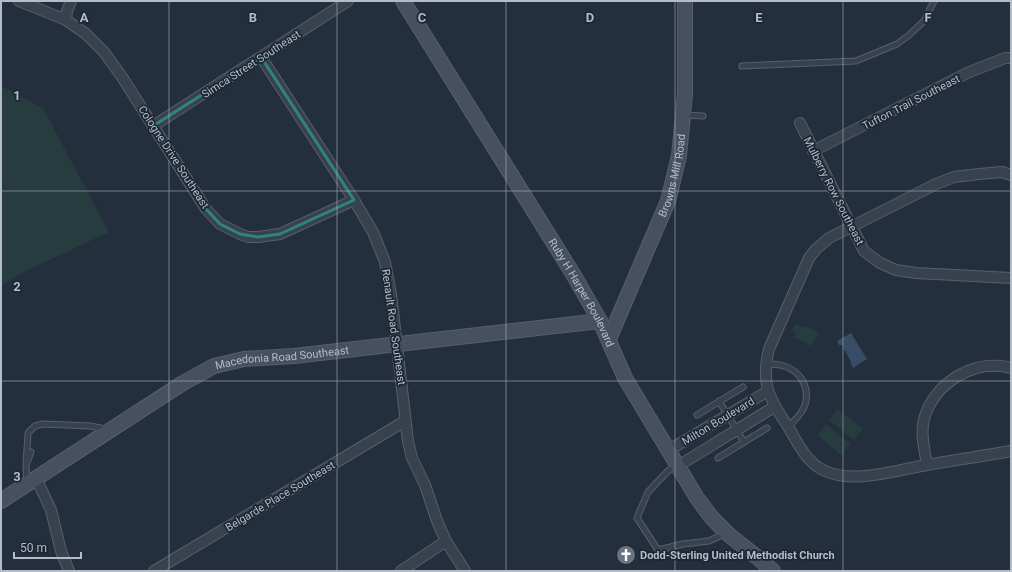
<svg xmlns="http://www.w3.org/2000/svg" width="1012" height="572" font-family="Roboto,sans-serif">
  <rect width="100%" height="100%" fill="#242f3e"/>
  <path fill="#263c3f" d="M1 86 43 108 109 232 22 273 1 286Z
    M796 324 804 328 806 326 819 333 811 346 794 337 796 334 792 331Z
    M838 409 863 429 854 440 829 420Z
    M826 424 850 444 841 455 817 435Z"/>
  <path fill="#394c67" d="M851 333 867 359 853 368 851 364V362L842 345H839L837 341Z"/>
  <g fill="none" stroke-linecap="round" stroke-linejoin="round">
    <g stroke="#565f6c" stroke-width="7">
      <path id="lane" d="M742 66 856 61 897 44 908 36 924 21 934 1
        M684 115 703 116
        M765 364C771 364 778 364 784 366 801 371 810 388 805 405 802 414 794 421 788 427
        M719 401 744 442
        M697 415 743 387
        M718 458 767 428
        M26 465 28 433 35 426 43 424 90 426 106 429
        M676 465 668 471 648 492 637 518 658 550 683 544 709 541 726 533
        M27 482 26 465 31 452"/>
    </g>
    <g stroke="#565f6c" stroke-width="12">
      <path id="street" d="M19 1 66 20 86 34 104 52 122 77 206 209 220 224 240 234 248 237H258L280 234 354 200
        M66 20 67 11 71 1
        M261 57 354 200 373 232 385 262 391 294 408 441 412 458 425 485 437 521 446 541 465 571
        M800 123 864 251 880 263 896 270 916 273 1011 278
        M153 126 348 1
        M813 151 967 73 1005 58H1011
        M1011 175 1002 172 979 174 954 177 936 184 829 238 816 249 809 258 769 349C761 383 768 397 787 425 797 441 805 461 823 470 852 485 896 470 927 465 955 460 983 456 1011 451
        M669 450 768 391
        M927 465C925 451 920 434 924 419 934 383 974 358 1011 368
        M678 466 774 407
        M36 478 51 510 61 551 69 571
        M154 571 405 421
        M401 571 446 541"/>
    </g>
    <g stroke="#565f6c" stroke-width="16">
      <g id="secondary">
        <path id="s1" d="M403 1 573 274 600 321 625 378 697 498 712 518 729 535 757 557 773 571"/>
        <path id="s2" d="M609 339 668 201 679 156 685 94V1"/>
        <path id="s3" d="M1 501 183 383 214 366 244 359 294 356 600 321"/>
      </g>
    </g>
    <use href="#lane" stroke="#38414e" stroke-width="5"/>
    <use href="#street" stroke="#38414e" stroke-width="10"/>
    <use href="#secondary" stroke="#465061" stroke-width="14"/>
  </g>
  <path fill="none" stroke="#308480" stroke-width="3" stroke-linejoin="round" d="M261 57 354 200 280 234 258 237 240 234 220 224 206 209 153 126Z"/>
  <path fill="none" stroke="#b4bcc9" stroke-width="1" stroke-opacity="0.55" d="M169 1V571M337 1V571M506 1V571M675 1V571M843 1V571M1 191H1011M1 381H1011"/>
  <defs>
    <g id="church-disc" transform="scale(1)"><circle r="9.5" fill="#6b7280" stroke="#1d2633"/><path d="M-1.2-6h2.4v3.5h3.3v2.4h-3.3V6h-2.4V-.1h-3.3v-2.4h3.3Z" fill="#fff"/></g>
  </defs>
  <g fill-rule="evenodd">
    <use href="#church-disc" x="626" y="555"/>
  </g>
  <g text-anchor="middle" stroke-width="3.5" stroke-linejoin="round" paint-order="stroke">
    <g font-size="11" fill="#b4bcc9" stroke="#1d2633">
      <text transform="translate(251 64) rotate(-33)" y="4">Simca Street Southeast</text>
      <text transform="translate(911 102) rotate(-27)" y="4">Tufton Trail Southeast</text>
      <text transform="translate(174 157) rotate(57)" y="4">Cologne Drive Southeast</text>
      <text dy="4" stroke="none"><textPath href="#s2" startOffset="176">Browns Mill Road</textPath></text>
      <text transform="translate(834 191) rotate(63)" y="4">Mulberry Row Southeast</text>
      <text dy="4" stroke="none"><textPath href="#s1" startOffset="342">Ruby H Harper Boulevard</textPath></text>
      <text transform="translate(394 327) rotate(82)" y="4">Renault Road Southeast</text>
      <text dy="4" stroke="none"><textPath href="#s3" startOffset="321">Macedonia Road Southeast</textPath></text>
      <text transform="translate(718 421) rotate(-31)" y="4">Milton Boulevard</text>
      <text transform="translate(280 496) rotate(-31)" y="4">Belgarde Place Southeast</text>
    </g>
    <g font-size="11" font-weight="bold" fill="#b4bcc9" stroke="#1d2633" text-anchor="start">
      <text x="640" y="559">Dodd-Sterling United Methodist Church</text>
    </g>
  </g>
  <g font-size="13" text-anchor="middle" font-weight="bold" fill="#b4bcc9" stroke="#1d2633" stroke-width="3.5" stroke-linejoin="round" paint-order="stroke">
    <text x="84" y="22">A</text>
    <text x="253" y="22">B</text>
    <text x="422" y="22">C</text>
    <text x="590" y="22">D</text>
    <text x="759" y="22">E</text>
    <text x="928" y="22">F</text>
    <text x="17" y="100">1</text>
    <text x="17" y="291">2</text>
    <text x="17" y="481">3</text>
  </g>
  <rect width="1012" height="572" fill="none" stroke="#b4bcc9" stroke-width="4"/>
  <path d="M14 552v6h67v-6" fill="none" stroke="#b4bcc9" stroke-width="2"/>
  <text x="20" y="552" font-size="12" fill="#b4bcc9" stroke="#1d2633" stroke-width="3" paint-order="stroke">50 m</text>
</svg>
